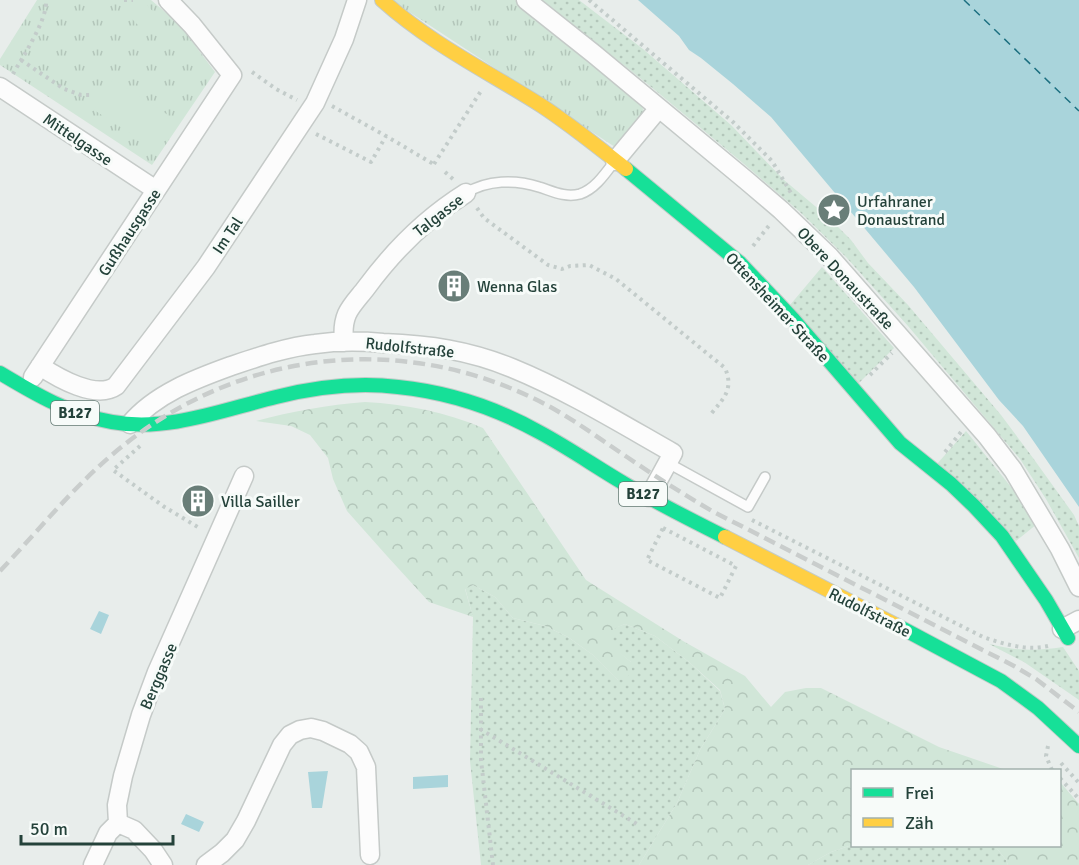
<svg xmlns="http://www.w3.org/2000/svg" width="1079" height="865" font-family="Signika,sans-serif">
  <defs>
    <pattern id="grass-dots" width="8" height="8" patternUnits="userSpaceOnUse" patternTransform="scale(1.5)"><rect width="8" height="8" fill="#d1e6d8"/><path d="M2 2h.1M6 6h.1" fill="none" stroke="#b3c6ba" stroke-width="1.8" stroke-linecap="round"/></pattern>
    <pattern id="forest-crowns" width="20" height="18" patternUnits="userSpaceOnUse" patternTransform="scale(1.5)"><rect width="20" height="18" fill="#d1e6d8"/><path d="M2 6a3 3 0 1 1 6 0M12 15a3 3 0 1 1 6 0" fill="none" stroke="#b3c6ba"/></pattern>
    <pattern id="park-tufts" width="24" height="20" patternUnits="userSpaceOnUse" patternTransform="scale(1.5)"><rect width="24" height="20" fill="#d1e6d8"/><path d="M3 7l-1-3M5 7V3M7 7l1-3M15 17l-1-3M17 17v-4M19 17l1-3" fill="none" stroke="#b3c6ba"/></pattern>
  </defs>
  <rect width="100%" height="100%" fill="#e8edeb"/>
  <path fill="url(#grass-dots)" d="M542 0H579L592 10 643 49 731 125 784 180 828 217 851 240 868 263 908 305 1001 415 1033 458 1074 515 1079 526V558L1046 499 1020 459 908 326 846 257 800 212 744 164 650 86Z
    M822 267 894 348 857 385 790 305Z
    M966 431 1015 492 1037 524 1016 541 937 464Z
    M473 585 495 597 513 618 545 626 568 637 593 655 618 680 631 662 613 648 612 629 625 624 655 636 689 662 720 691 725 709 700 750 677 803 639 865H481L470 761 473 617 465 588Z
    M989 644C1017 651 1035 651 1063 647L1079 671V700L1024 662Z
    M852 845 995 846 1006 860 1008 865H808L831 852Z"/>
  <path fill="url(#forest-crowns)" d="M365 402C406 404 445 412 483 428L586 580 683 641 745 676 771 707 785 692 806 688H821L939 747 1006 770H1012H852V845L831 852 808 865H639L677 803 700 750 725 709 720 690 689 662 655 636 625 624 613 629V647L631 662 632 671 626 679 618 680 593 655 568 637 545 626 513 618 495 597 473 585 465 589 473 617 429 602 387 556 347 511 333 479 328 458 310 435 291 426 256 421C292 411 328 405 365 402Z
    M1060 782 1079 804V865H1008L1006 860 995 846H1060Z"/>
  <path fill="url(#park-tufts)" d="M37 0H151L178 23 215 72 152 165 0 65V59Z
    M391 0H515L641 103 643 109 644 115 615 147Z"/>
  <path fill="#d1e6d8" d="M147 5 157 16 143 30 132 19Z
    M113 79 168 115 148 145 94 110Z"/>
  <path fill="#a9d4db" d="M638 0H1079V507L1023 426 999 400 914 287 771 117 733 84 701 58 689 50 679 36Z
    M99 611 109 615 101 634 90 629Z
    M328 771 322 808H312L308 772Z
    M448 775V787L413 789V777Z
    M186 814 204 822 199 832 181 824Z"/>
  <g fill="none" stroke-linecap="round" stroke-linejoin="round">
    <path stroke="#1c6f80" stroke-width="1.5" stroke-dasharray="8 6" stroke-linecap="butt" d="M964 0 1079 111"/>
    <g stroke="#c5cac8" stroke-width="12">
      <path id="lane" d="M466 193C487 180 515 179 539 187 552 191 565 198 580 194 595 189 605 174 614 162
        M668 463 748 507 765 477"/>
    </g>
    <g stroke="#c5cac8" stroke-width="21">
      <path id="street" d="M526 0 594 54 747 181 781 210 829 256 987 436 1013 470 1060 549 1079 587
        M0 87 156 190
        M615 161 659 108
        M344 342C343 332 343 323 347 314 351 305 360 296 366 288 394 250 426 218 466 193
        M40 366C58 378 96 400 116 386L206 267 315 103 344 39 357 0
        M33 377 232 75 192 25 168 0
        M130 424C155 394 195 379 231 366 258 357 287 347 315 344 337 341 360 341 383 343 430 345 468 350 512 368 568 391 620 423 673 453L649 497
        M1062 629 1079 620
        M118 823 117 805 123 776 141 715 157 672 244 476
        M118 823 134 830 153 850 163 865
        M93 865 108 833 118 823
        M206 865 222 853 235 840 246 821 282 745 290 735 300 730 311 728 323 731 350 744 359 752 366 767 370 855"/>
    </g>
    <g stroke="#c3cbc8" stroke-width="16">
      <path id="fast" d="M626 169 740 263 793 319 900 443 951 484 974 506 1002 536 1046 600 1068 638
        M0 373C35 394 71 415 112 422 168 432 222 410 276 397 316 387 357 382 398 387 447 392 496 408 539 432 569 448 596 467 625 484 657 503 691 520 725 537
        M896 625 1001 681 1038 708 1079 746"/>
    </g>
    <g stroke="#c3cbc8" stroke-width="16">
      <path id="slow" d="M382 0C431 44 487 71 542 106 571 125 598 147 626 169
        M725 537 896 625"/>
    </g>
    <path stroke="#c3ccca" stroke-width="4" stroke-dasharray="3 4.5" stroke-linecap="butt" d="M124 0H133
      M589 0 733 122 772 161 791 193
      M21 60 64 89 81 95H91
      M252 72 276 89 297 100
      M13 74C23 56 48 19 46 0
      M332 106 386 136 435 165
      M316 134 371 162 386 136
      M434 164 481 91
      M445 172 453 179
      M477 208 484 218 548 265 562 269 570 266 589 265 616 279 725 368C734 389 724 398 711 414
      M753 246 771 223
      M870 375 892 353
      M140 446 113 470 163 506 201 529
      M945 452 961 432
      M752 520 983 637C1004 644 1026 651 1048 646
      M663 528 736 566 720 598 647 560Z
      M481 698V760L493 865
      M480 729 637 824
      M1048 746 1046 756 1052 770
      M1061 763 1079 783
      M1060 778 1079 799"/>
    <use href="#lane" stroke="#fcfcfc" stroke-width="9"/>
    <use href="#street" stroke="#fcfcfc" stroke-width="18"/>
    <use href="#fast" stroke="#16e098" stroke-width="14"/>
    <use href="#slow" stroke="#ffcf43" stroke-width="14"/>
    <path stroke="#c9cdcc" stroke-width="4.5" stroke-dasharray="12 6" stroke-linecap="butt" d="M0 571C41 528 78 481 124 445 243 350 399 333 535 399 568 415 597 437 627 457 655 476 683 494 712 511L1014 666 1036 679 1079 712"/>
  </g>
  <defs>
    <g id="sight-disc" transform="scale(1.725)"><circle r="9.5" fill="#697e78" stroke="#f7fbf9"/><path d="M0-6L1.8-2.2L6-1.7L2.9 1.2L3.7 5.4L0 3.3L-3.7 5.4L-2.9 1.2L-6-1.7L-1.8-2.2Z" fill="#fff"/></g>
    <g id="building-disc" transform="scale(1.725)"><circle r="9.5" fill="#697e78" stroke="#f7fbf9"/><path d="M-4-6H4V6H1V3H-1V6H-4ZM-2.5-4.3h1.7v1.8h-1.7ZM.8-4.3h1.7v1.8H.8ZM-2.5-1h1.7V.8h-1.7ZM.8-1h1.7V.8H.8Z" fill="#fff"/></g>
  </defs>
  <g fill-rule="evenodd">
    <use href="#sight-disc" x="834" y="210"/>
    <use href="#building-disc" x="454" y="286"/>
    <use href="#building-disc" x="198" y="501"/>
  </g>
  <g text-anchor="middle" stroke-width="6" stroke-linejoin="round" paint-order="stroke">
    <g fill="#f7fbf9" stroke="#637a73" stroke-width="1.5">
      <rect x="51" y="401" width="48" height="24" rx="4.5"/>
      <rect x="619" y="482" width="48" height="24" rx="4.5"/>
    </g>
    <g font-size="15" font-weight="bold" fill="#24423a">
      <text x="75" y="418">B127</text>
      <text x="643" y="499">B127</text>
    </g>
    <g font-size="16" fill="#24423a" stroke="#f7fbf9">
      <text transform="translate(78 139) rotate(34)" y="6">Mittelgasse</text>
      <text transform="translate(438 215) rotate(-38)" y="6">Talgasse</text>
      <text transform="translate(129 232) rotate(-57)" y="6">Gußhausgasse</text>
      <text transform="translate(227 235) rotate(-56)" y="6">Im Tal</text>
      <text transform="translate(846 278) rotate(47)" y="6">Obere Donaustraße</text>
      <text transform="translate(778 307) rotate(47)" y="6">Ottensheimer Straße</text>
      <text transform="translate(410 347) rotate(6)" y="6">Rudolfstraße</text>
      <text transform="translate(870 612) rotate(27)" y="6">Rudolfstraße</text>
      <text transform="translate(158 676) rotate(-67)" y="6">Berggasse</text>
    </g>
    <g font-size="16" fill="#24423a" stroke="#f7fbf9" text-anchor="start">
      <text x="857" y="207">Urfahraner<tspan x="857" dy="18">Donaustrand</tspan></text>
      <text x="477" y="292">Wenna Glas</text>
      <text x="221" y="507">Villa Sailler</text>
    </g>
  </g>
  <rect x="851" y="769" width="210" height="78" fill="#f7fbf9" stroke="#a3b1ad" stroke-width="1.5"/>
  <rect x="863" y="788" width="30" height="9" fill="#16e098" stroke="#a3b1ad" stroke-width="1.5"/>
  <text x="905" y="799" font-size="18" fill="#24423a">Frei</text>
  <rect x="863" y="818" width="30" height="9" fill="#ffcf43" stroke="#a3b1ad" stroke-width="1.5"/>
  <text x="905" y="829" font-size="18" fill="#24423a">Zäh</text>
  <path d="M21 835v9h152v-9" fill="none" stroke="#24423a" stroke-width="3"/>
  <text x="30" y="835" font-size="18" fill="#24423a" stroke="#f7fbf9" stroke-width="4.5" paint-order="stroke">50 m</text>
</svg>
